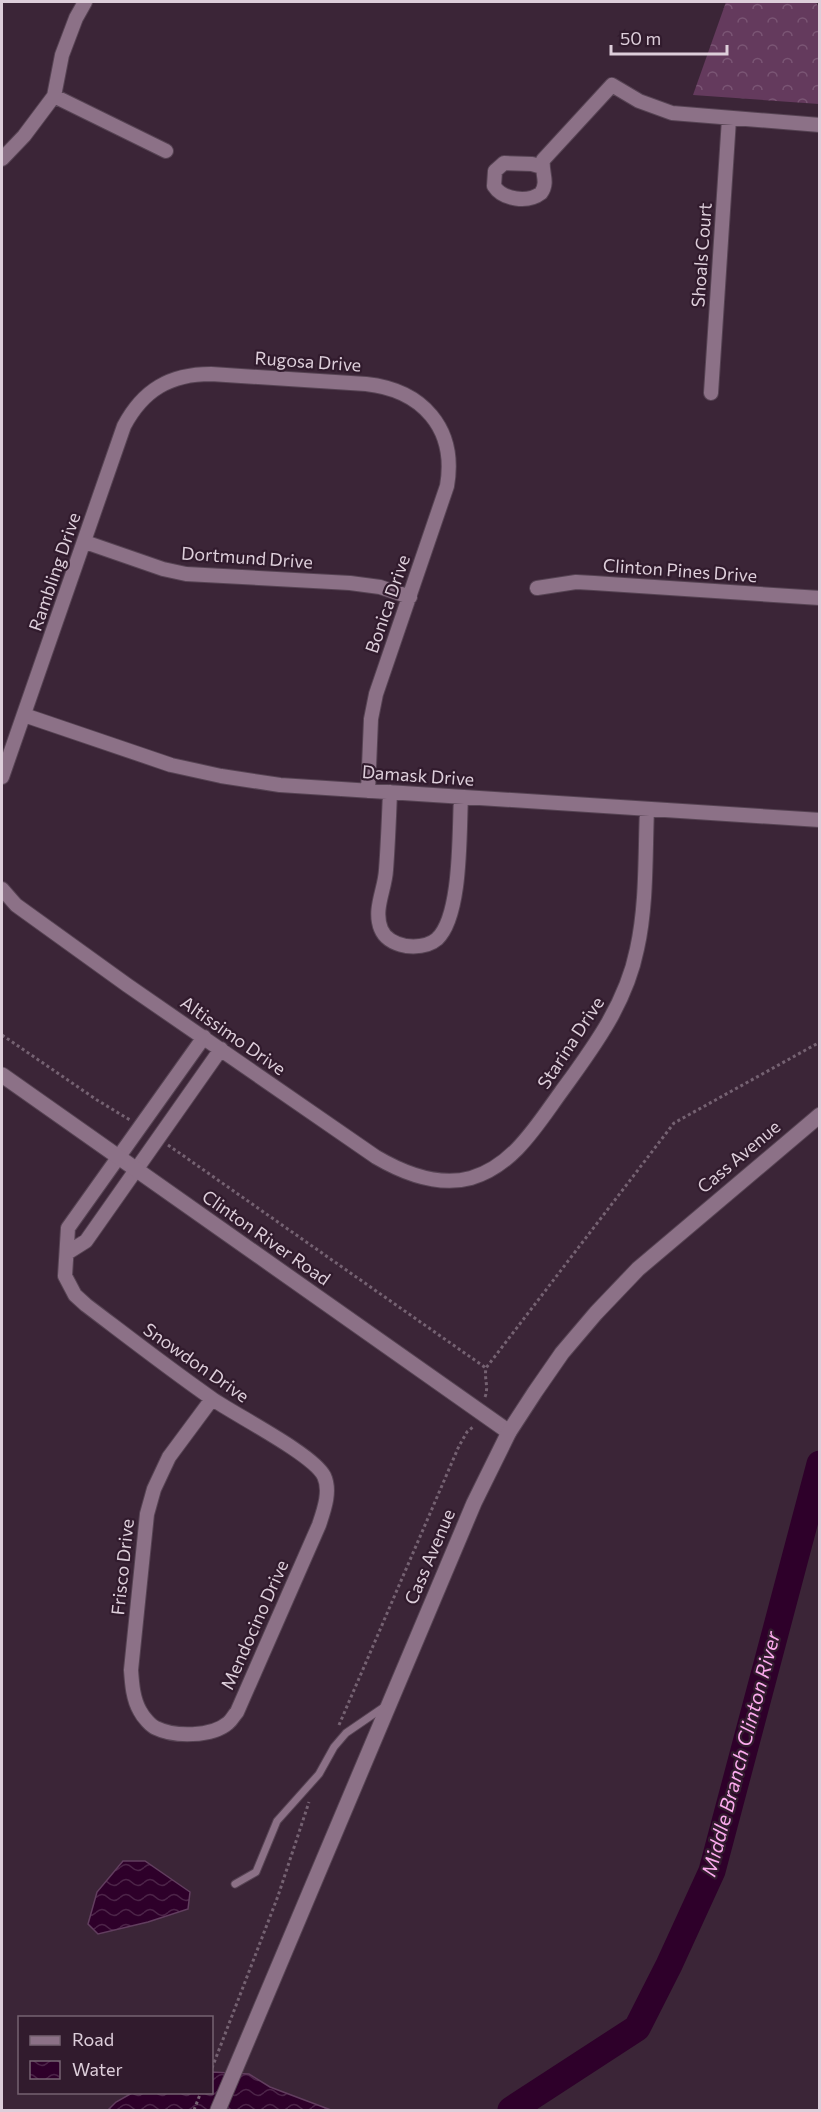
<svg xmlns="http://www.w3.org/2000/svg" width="821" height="2112" font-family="Commissioner,sans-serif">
  <defs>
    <pattern id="forest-crowns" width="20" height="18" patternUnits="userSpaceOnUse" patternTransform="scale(1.5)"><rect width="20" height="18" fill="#643a5d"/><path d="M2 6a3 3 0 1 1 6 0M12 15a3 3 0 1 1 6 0" fill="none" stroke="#7a5574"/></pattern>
    <pattern id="water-waves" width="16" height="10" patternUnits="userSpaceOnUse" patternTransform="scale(1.5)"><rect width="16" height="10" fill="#2e002a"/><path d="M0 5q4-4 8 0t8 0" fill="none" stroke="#4c2448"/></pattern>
  </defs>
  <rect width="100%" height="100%" fill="#3b2537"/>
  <path fill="url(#forest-crowns)" d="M726 2H816L820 10 819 104 693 95Z"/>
  <path fill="url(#water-waves)" stroke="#623e5f" stroke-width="1.5" d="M123 1861H145L190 1892 188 1909 148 1922 98 1934 88 1924 97 1892Z
    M212 2072 249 2074 270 2087 331 2110H108L116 2102 132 2093 212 2092Z"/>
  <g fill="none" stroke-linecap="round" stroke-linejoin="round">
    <path stroke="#2e002a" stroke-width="27" d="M511 2110 637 2028 669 1965 712 1871 820 1464"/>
    <g stroke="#564353" stroke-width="9">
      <path id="service" d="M235 1884 256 1872 277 1821 319 1774 334 1747 346 1733 384 1707"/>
    </g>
    <g stroke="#564353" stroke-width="16">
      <path id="minor" d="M54 96 166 151
        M2 159 24 136 54 96 62 55 76 18 85 2
        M542 167 532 164 504 163 495 171 494 186C503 200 528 203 541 193 549 182 541 172 543 160L612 85 639 101 672 113 820 125
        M711 393 729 119
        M85 542 163 569 186 574 350 583 380 587 410 597
        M537 588 576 582 594 583 820 598
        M24 715 171 765 221 776 280 785 820 820
        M2 777 124 426C143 390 170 374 211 374L366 384C422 390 457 428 447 486L376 694 371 719 368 791
        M390 792C389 818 388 844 386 870 385 890 373 909 381 929 385 939 396 944 406 946 416 947 429 946 437 939 462 916 459 831 461 797
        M2 889 16 905 127 985 376 1157C405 1174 438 1187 471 1178 513 1166 537 1125 561 1092 593 1048 626 1004 637 949 647 904 645 855 647 809
        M204 1037 68 1228 65 1276 75 1295 86 1305C127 1336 168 1368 211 1398 235 1415 313 1454 324 1476 331 1491 324 1510 319 1525L237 1712C234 1715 232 1720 228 1723 212 1737 174 1737 156 1728 151 1726 143 1717 140 1711 133 1699 132 1684 131 1670L147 1514 154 1489 169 1457 212 1399
        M67 1253 86 1241 221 1049"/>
    </g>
    <g stroke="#564353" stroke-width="17">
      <path id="tertiary" d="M2 1075 509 1432"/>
    </g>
    <g stroke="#564353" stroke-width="17">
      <path id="secondary" d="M218 2110 474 1503 509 1432 535 1392 562 1353 596 1313 638 1269 820 1115"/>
    </g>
    <path stroke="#756272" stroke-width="3" stroke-dasharray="3 3" stroke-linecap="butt" d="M2 1035 97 1100 130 1120
      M168 1145 486 1368
      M485 1397C489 1387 484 1379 486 1368L674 1123 820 1042
      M339 1725 459 1446 467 1432 474 1426
      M212 2068 278 1896 309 1802
      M194 2110 201 2092"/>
    <use href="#service" stroke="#8c7187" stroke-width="7"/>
    <use href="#minor" stroke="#8c7187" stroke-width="14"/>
    <use href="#tertiary" stroke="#8c7187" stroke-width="15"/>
    <use href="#secondary" stroke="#8c7187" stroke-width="15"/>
  </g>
  <g text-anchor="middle" stroke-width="4.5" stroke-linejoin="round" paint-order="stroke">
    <g font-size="18" fill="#ddceda" stroke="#311b2d">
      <text transform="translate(702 255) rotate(-86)" y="6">Shoals Court</text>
      <text transform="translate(308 362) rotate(4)" y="6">Rugosa Drive</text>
      <text transform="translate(247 558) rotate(4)" y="6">Dortmund Drive</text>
      <text transform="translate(680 571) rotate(4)" y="6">Clinton Pines Drive</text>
      <text transform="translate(55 572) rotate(-71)" y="6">Rambling Drive</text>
      <text transform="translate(388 604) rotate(-71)" y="6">Bonica Drive</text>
      <text transform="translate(418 776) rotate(4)" y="6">Damask Drive</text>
      <text transform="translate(233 1036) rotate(35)" y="6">Altissimo Drive</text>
      <text transform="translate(571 1043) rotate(-57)" y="6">Starina Drive</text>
      <text transform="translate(739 1157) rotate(-40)" y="6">Cass Avenue</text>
      <text transform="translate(266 1238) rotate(35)" y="6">Clinton River Road</text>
      <text transform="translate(196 1363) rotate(35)" y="6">Snowdon Drive</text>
      <text transform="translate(430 1557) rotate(-67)" y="6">Cass Avenue</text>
      <text transform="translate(123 1567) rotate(-84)" y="6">Frisco Drive</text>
      <text transform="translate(255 1625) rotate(-66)" y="6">Mendocino Drive</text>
    </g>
    <g font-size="20" font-style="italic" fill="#fbaaed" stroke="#311b2d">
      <text transform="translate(741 1754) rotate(-75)" y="7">Middle Branch Clinton River</text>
    </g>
  </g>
  <rect width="821" height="2112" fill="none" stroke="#ddceda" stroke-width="6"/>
  <rect x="18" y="2016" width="195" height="78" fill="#311b2d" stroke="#766372" stroke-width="1.5"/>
  <rect x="30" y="2036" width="30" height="9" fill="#8c7187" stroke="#766372" stroke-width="1.5"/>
  <text x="72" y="2046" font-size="18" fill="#ddceda">Road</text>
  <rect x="30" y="2061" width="30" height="18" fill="url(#water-waves)" stroke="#766372" stroke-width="1.5"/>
  <text x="72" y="2076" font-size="18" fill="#ddceda">Water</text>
  <path d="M611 45v9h116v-9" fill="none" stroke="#ddceda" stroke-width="3"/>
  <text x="620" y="45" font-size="18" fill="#ddceda" stroke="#311b2d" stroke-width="4.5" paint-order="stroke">50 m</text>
</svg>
